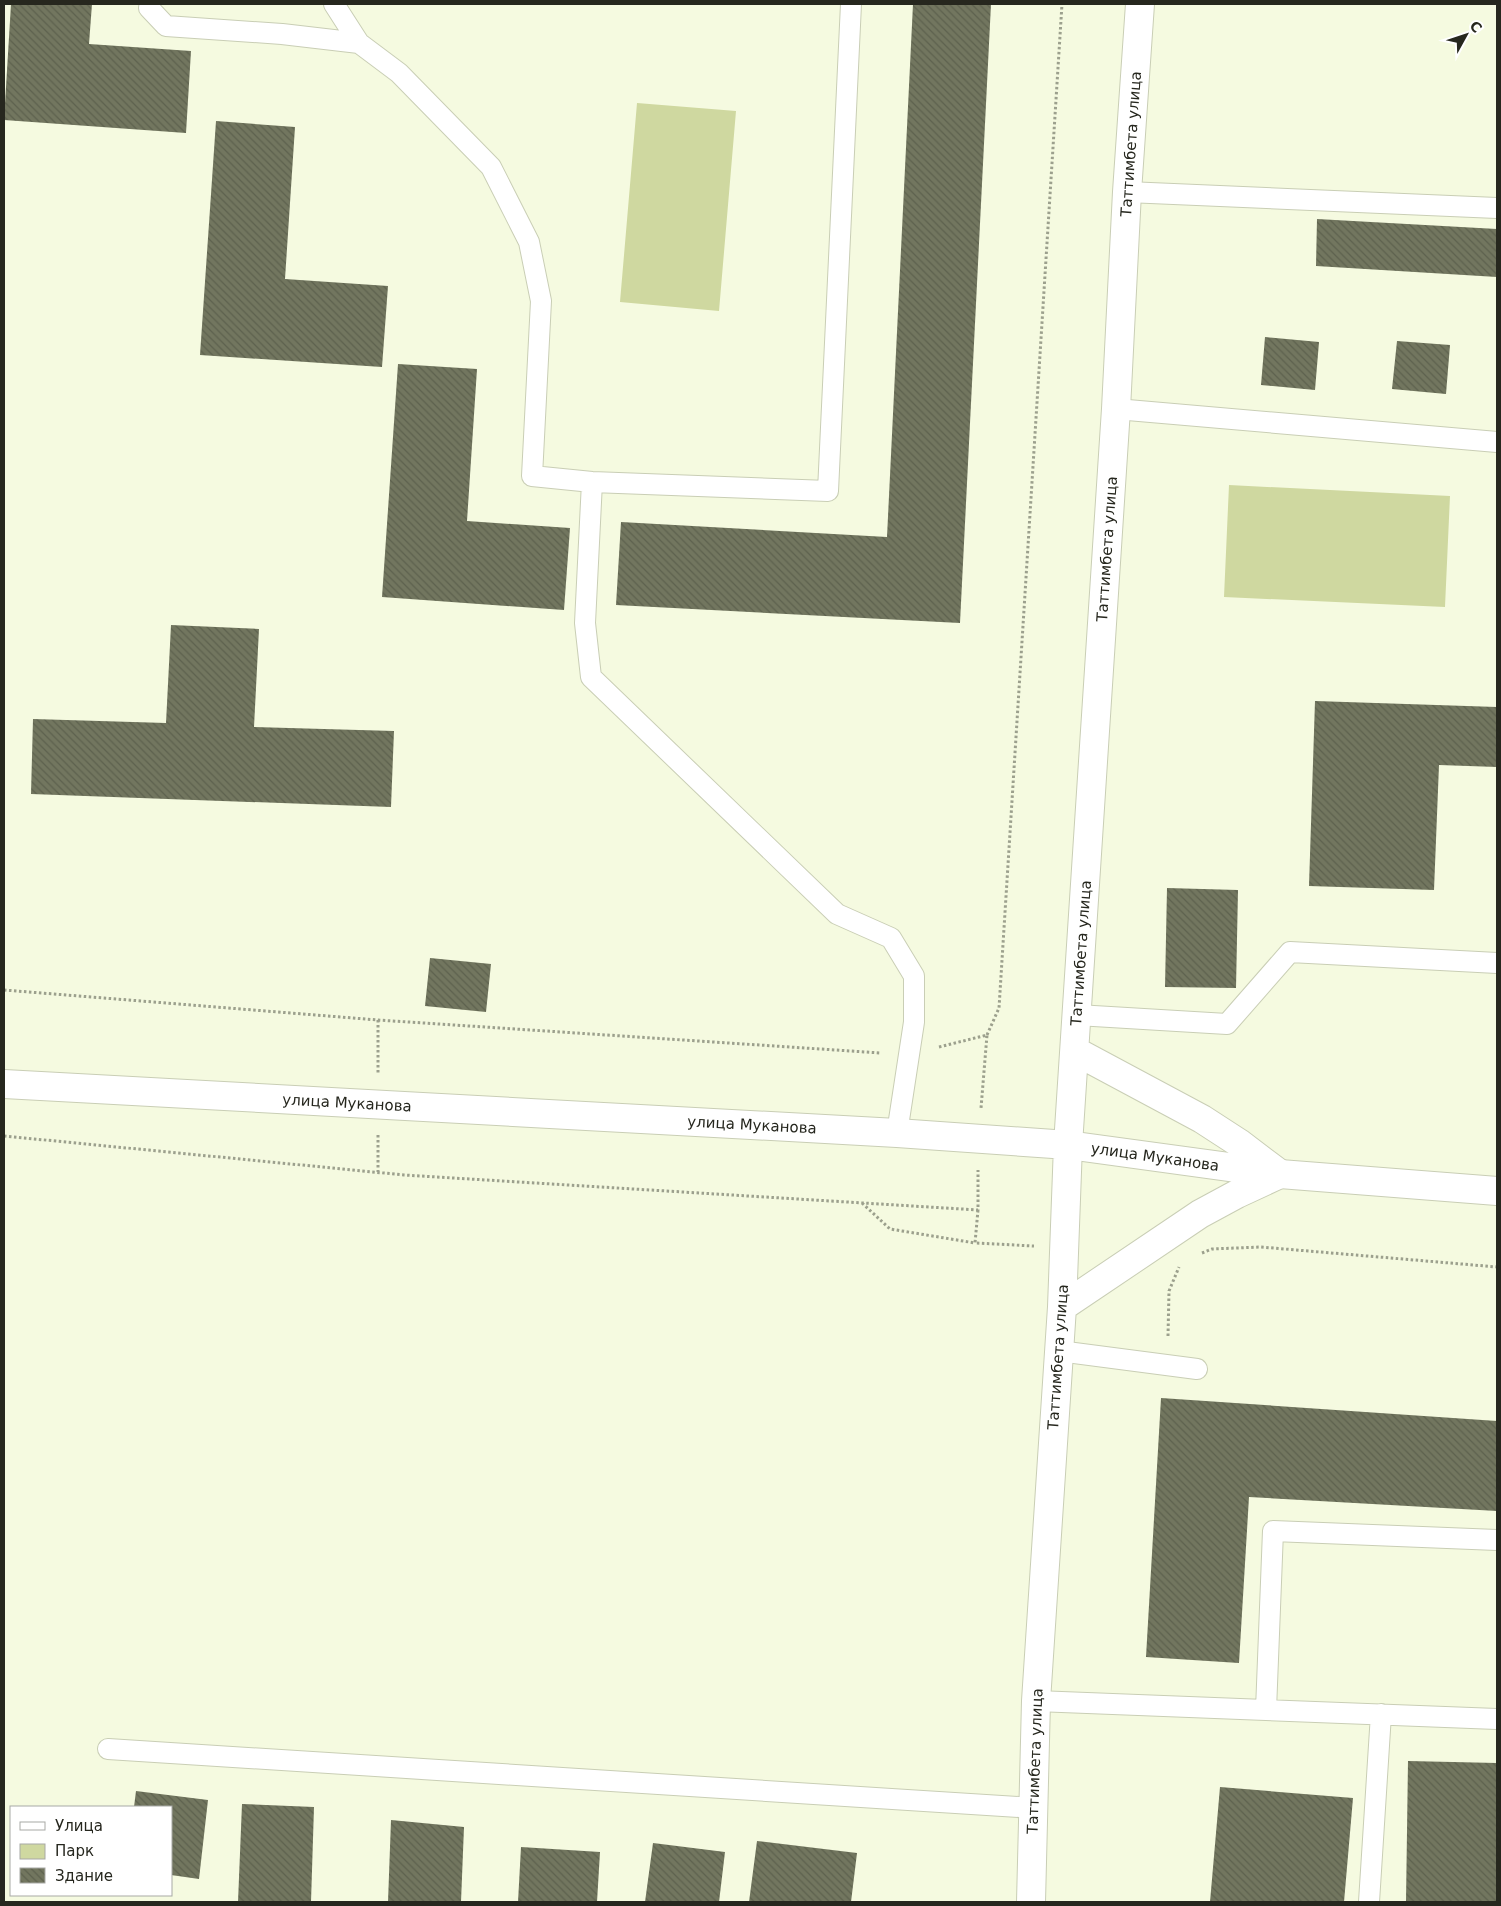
<svg xmlns="http://www.w3.org/2000/svg" width="1501" height="1906" font-family="'DejaVu Sans',sans-serif">
  <defs>
    <pattern id="building-back-hatch" width="6" height="6" patternUnits="userSpaceOnUse" patternTransform="scale(1.25)"><rect width="6" height="6" fill="#72765f"/><path d="M-1 5l2 2M0 0l6 6M5-1l2 2" fill="none" stroke="#5d614e"/></pattern>
  </defs>
  <rect width="100%" height="100%" fill="#f5fae0"/>
  <path fill="#cfd8a0" d="M637 103 736 111 719 311 620 302Z
    M1229 485 1450 496 1445 607 1224 597Z"/>
  <path fill="url(#building-back-hatch)" d="M11 4H92L89 44 191 51 186 133 4 120Z
    M913 4H991L960 623 616 605 621 522 887 537Z
    M216 121 295 127 285 279 388 286 382 367 200 355Z
    M1317 219 1497 229V277L1316 266Z
    M1265 337 1319 342 1315 390 1261 385Z
    M1397 341 1450 345 1446 394 1392 389Z
    M398 364 477 369 467 521 570 528 564 610 382 597Z
    M171 625 259 629 254 727 394 731 391 807 31 794 33 719 166 723Z
    M1315 701 1497 707V767L1439 765 1434 890 1309 886Z
    M1167 888 1238 890 1236 988 1165 987Z
    M430 958 491 964 486 1012 425 1006Z
    M1161 1398 1497 1421V1511L1249 1497 1239 1663 1146 1657Z
    M1408 1761 1497 1763V1902H1406Z
    M1220 1787 1353 1798 1344 1902H1210Z
    M136 1791 208 1800 199 1879 171 1875V1807H134Z
    M242 1804 314 1807 311 1902H238Z
    M391 1820 464 1827 461 1902H388Z
    M757 1841 857 1853 851 1902H749Z
    M653 1843 725 1852 719 1902H645Z
    M521 1847 600 1852 597 1902H518Z"/>
  <g fill="none" stroke-linecap="round" stroke-linejoin="round">
    <g stroke="#c9ceb5" stroke-width="22">
      <path id="service" d="M150 4 149 8 166 26 282 34 359 43
        M334 4 359 43 399 73 491 167 529 242 541 301 532 476 592 482 828 491 851 4
        M1127 192 1497 208
        M1116 409 1497 442
        M592 482 585 623 591 677 837 914 891 938 914 976V1022L897 1133
        M1077 1015 1227 1024 1290 952 1497 963
        M1059 1351 1197 1369
        M1036 1701 1497 1719
        M1266 1710 1273 1531 1497 1540
        M108 1749 1034 1808
        M1369 1902 1381 1714"/>
    </g>
    <g stroke="#c9ceb5" stroke-width="30">
      <path id="minor" d="M1068 1145 1280 1174 1497 1191"/>
    </g>
    <g stroke="#c9ceb5" stroke-width="30">
      <path id="secondary" d="M4 1084 897 1133 1068 1145
        M1062 1307 1200 1214 1237 1194 1280 1174 1239 1143 1202 1119 1075 1051
        M1031 1902 1036 1701 1062 1307 1068 1145 1116 409 1127 192 1140 4"/>
    </g>
    <path stroke="#9ca08d" stroke-width="3" stroke-dasharray="2.5 2.5" stroke-linecap="butt" d="M4 990 378 1020 881 1053
      M378 1020V1074
      M987 1035 999 1008 1062 4
      M939 1047 987 1035 981 1108
      M378 1135V1172
      M4 1136 404 1175 978 1210V1170
      M862 1203 890 1229 975 1243
      M978 1210 975 1243 1034 1246
      M1202 1253 1212 1249 1261 1247 1497 1267
      M1168 1336 1169 1291 1179 1267"/>
    <use href="#service" stroke="#fff" stroke-width="20"/>
    <use href="#minor" stroke="#fff" stroke-width="28"/>
    <use href="#secondary" stroke="#fff" stroke-width="28"/>
  </g>
  <g text-anchor="middle" stroke-width="4" stroke-linejoin="round" paint-order="stroke">
    <g font-size="15" fill="#26271e" stroke="#fff">
      <text transform="translate(1131 144) rotate(-86)" y="5">Таттимбета улица</text>
      <text transform="translate(1107 549) rotate(-86)" y="5">Таттимбета улица</text>
      <text transform="translate(1081 953) rotate(-86)" y="5">Таттимбета улица</text>
      <text transform="translate(347 1103) rotate(3)" y="5">улица Муканова</text>
      <text transform="translate(752 1125) rotate(3)" y="5">улица Муканова</text>
      <text transform="translate(1155 1157) rotate(8)" y="5">улица Муканова</text>
      <text transform="translate(1058 1357) rotate(-86)" y="5">Таттимбета улица</text>
      <text transform="translate(1035 1761) rotate(-88)" y="5">Таттимбета улица</text>
    </g>
  </g>
  <rect width="1501" height="1906" fill="none" stroke="#26271e" stroke-width="10"/>
  <rect x="10" y="1806" width="162" height="90" fill="#ffffff" stroke="#a8a9a5"/>
  <rect x="20" y="1822" width="25" height="8" fill="#ffffff" stroke="#a8a9a5"/>
  <text x="55" y="1831" font-size="15" fill="#26271e">Улица</text>
  <rect x="20" y="1844" width="25" height="15" fill="#cfd8a0" stroke="#a8a9a5"/>
  <text x="55" y="1856" font-size="15" fill="#26271e">Парк</text>
  <rect x="20" y="1868" width="25" height="15" fill="url(#building-back-hatch)" stroke="#a8a9a5"/>
  <text x="55" y="1881" font-size="15" fill="#26271e">Здание</text>
  <g transform="translate(1466 35) rotate(50)" stroke="#ffffff" stroke-width="4" paint-order="stroke">
  <path d="M0-4L9 19L0 12L-9 19Z" fill="#26271e"/>
  <text y="-8" font-size="14" font-weight="bold" text-anchor="middle" fill="#26271e">С</text>
  </g>
</svg>
